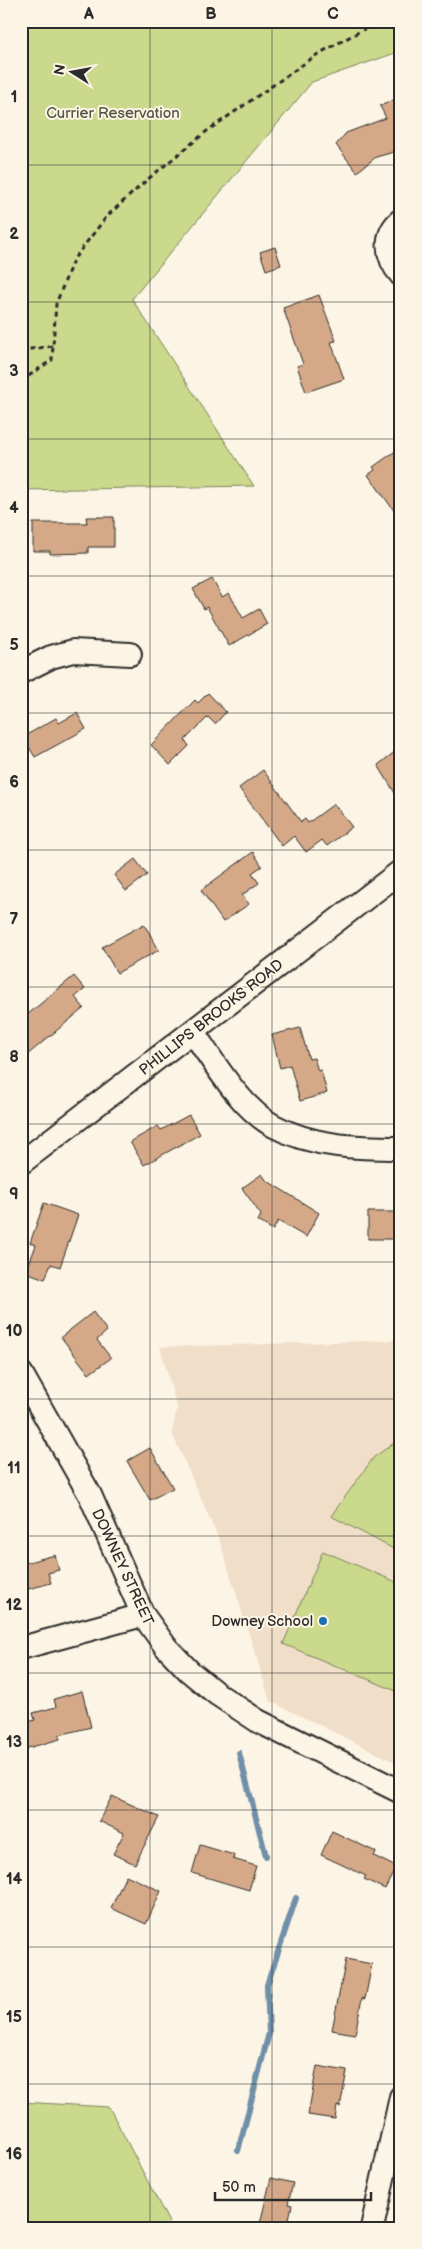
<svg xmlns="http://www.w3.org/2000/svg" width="422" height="2249" font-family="'Balsamiq Sans',sans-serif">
  <rect width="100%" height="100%" fill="#fcf5e5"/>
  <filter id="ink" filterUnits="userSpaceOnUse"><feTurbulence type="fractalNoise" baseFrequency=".02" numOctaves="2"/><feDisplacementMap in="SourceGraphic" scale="10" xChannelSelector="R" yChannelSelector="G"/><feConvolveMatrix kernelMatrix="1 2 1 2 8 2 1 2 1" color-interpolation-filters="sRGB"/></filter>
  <g filter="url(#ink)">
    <path fill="#f0dec9" d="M401 1340V1765L270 1701 220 1542 172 1433 177 1408 160 1347Z"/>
    <path fill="#cbd98d" stroke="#7b825c" d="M21 21H401V51L312 82 132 299 254 486 21 490Z
      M401 1438V1553L331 1516 374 1457Z
      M323 1551 401 1584V1693L283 1644Z
      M21 2102 109 2107 172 2228H21Z"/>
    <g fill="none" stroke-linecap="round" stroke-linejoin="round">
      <path stroke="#6f8fa8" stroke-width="6" d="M239 1753 266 1856
        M238 2151 269 2033 267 1985 296 1898"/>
    </g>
    <path fill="#d5a987" stroke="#2b2b2b" d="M396 99 401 109V150L376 157 357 172 336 145 346 133 386 118 380 106Z
      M275 247 281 265 266 270 260 252Z
      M319 295 336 341 331 342 344 379 306 392 297 366 303 364 283 308Z
      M401 447V520L368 475 375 470 373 467Z
      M86 517H114V547H88V553L50 554V551H33V523H87Z
      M212 579 222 597 229 593 243 618 259 609 267 624 229 646 207 607 204 609 193 589Z
      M208 693 226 712 215 724 208 717 185 740 189 746 170 765 151 745 195 700 198 703Z
      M77 713 86 729 35 757 23 737 56 718 59 723Z
      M401 747V803L378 765Z
      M263 770 301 822 305 819 308 823 334 804 352 827 327 846 322 840 306 852 294 836 282 846 239 788Z
      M253 852 262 866 252 873 259 883 242 895 249 904 223 922 201 890Z
      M135 859 147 875 126 891 114 875Z
      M144 924 159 950 117 973 102 947Z
      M74 976 85 989 75 997 84 1008 21 1060V1020Z
      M300 1028 309 1059 314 1058 318 1071 321 1070 327 1093 300 1101 290 1065 280 1068 272 1035Z
      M189 1115 200 1134 144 1165 130 1142 158 1126 161 1130Z
      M262 1174 266 1180 319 1213 306 1237 278 1221 273 1230 258 1221 261 1215 242 1188Z
      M44 1203 78 1215 60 1267 51 1264 45 1279 26 1272 36 1245 30 1243Z
      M368 1212H401V1239H368Z
      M93 1312 107 1331 97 1340 111 1358 89 1374 61 1337Z
      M150 1448 173 1488 150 1500 127 1461Z
      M55 1555 59 1570 48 1573 51 1583 21 1591V1564Z
      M82 1691 91 1727 59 1735 60 1739 21 1750V1724L35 1720 33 1713 56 1707 54 1699Z
      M112 1796 159 1817 135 1864 113 1854 124 1833 99 1821Z
      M332 1831 376 1852 374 1856 396 1867 385 1889 364 1879 366 1876 321 1855Z
      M200 1845 234 1855 233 1859 256 1866 249 1890 192 1873Z
      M126 1875 161 1891 146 1924 111 1908Z
      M346 1959 372 1964 365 1999 362 1998 355 2034 332 2030Z
      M317 2066 347 2071 340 2107 337 2106 335 2119 308 2115Z
      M271 2178 293 2183 288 2204 292 2205 287 2228H259Z"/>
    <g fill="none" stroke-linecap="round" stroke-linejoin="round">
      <g stroke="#2b2b2b" stroke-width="26">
        <path id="minor" d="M401 220C383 235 386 258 401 275
          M21 672 51 657 73 651 130 654
          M193 1032C214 1062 241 1109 274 1126 313 1147 358 1148 401 1148
          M21 1163 401 871
          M21 1373 90 1495 143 1615 166 1647 189 1671 217 1694 258 1721 401 1792
          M21 1648 143 1615
          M372 2228 401 2097"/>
      </g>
      <path stroke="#2b2b2b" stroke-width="3" stroke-dasharray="5 4" stroke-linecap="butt" d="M21 346 31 349 53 346
        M21 381 52 360 56 304 73 260 107 216 148 179 207 131 318 54 379 21"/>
      <use href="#minor" stroke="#fcf5e5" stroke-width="22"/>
    </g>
  </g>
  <path fill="none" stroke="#2b2b2b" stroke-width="1" stroke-opacity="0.55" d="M150 21V2228M272 21V2228M21 165H401M21 302H401M21 439H401M21 576H401M21 713H401M21 850H401M21 987H401M21 1124H401M21 1262H401M21 1399H401M21 1536H401M21 1673H401M21 1810H401M21 1947H401M21 2084H401"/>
  <circle fill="#1f6fb2" stroke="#fcf5e5" stroke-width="2" cx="323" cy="1621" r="5"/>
  <g text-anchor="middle" stroke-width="4" stroke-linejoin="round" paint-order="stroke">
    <g font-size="15" fill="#535644" stroke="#fcf5e5">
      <text x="113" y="118">Currier Reservation</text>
    </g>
    <g font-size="15" fill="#2b2b2b" stroke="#fcf5e5">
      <text transform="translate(211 1017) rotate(-38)" y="5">PHILLIPS BROOKS ROAD</text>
      <text transform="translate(123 1567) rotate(65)" y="5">DOWNEY STREET</text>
    </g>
    <g font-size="15" fill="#2b2b2b" stroke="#fcf5e5" text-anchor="end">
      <text x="313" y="1626">Downey School</text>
    </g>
  </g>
  <rect width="422" height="2249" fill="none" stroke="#fcf5e5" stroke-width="55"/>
  <g transform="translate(72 72) rotate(281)" stroke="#fcf5e5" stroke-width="4" paint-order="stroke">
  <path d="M0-4L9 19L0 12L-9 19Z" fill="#2b2b2b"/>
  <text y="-8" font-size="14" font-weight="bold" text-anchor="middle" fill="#2b2b2b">N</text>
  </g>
  <path d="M215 2192v8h156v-8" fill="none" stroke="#2b2b2b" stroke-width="2.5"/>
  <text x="222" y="2192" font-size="15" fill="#2b2b2b" stroke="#fcf5e5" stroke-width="4" paint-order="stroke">50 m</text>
  <rect x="28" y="28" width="366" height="2194" fill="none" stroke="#2b2b2b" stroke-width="2"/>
  <g font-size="16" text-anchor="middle" font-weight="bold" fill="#2b2b2b">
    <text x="89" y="19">A</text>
    <text x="211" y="19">B</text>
    <text x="333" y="19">C</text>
    <text x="14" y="102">1</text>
    <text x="14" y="239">2</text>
    <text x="14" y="376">3</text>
    <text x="14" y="513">4</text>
    <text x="14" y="650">5</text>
    <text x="14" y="787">6</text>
    <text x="14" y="924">7</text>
    <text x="14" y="1062">8</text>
    <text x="14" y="1199">9</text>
    <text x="14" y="1336">10</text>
    <text x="14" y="1473">11</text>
    <text x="14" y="1610">12</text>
    <text x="14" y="1747">13</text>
    <text x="14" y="1884">14</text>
    <text x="14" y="2022">15</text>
    <text x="14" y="2159">16</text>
  </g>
</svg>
